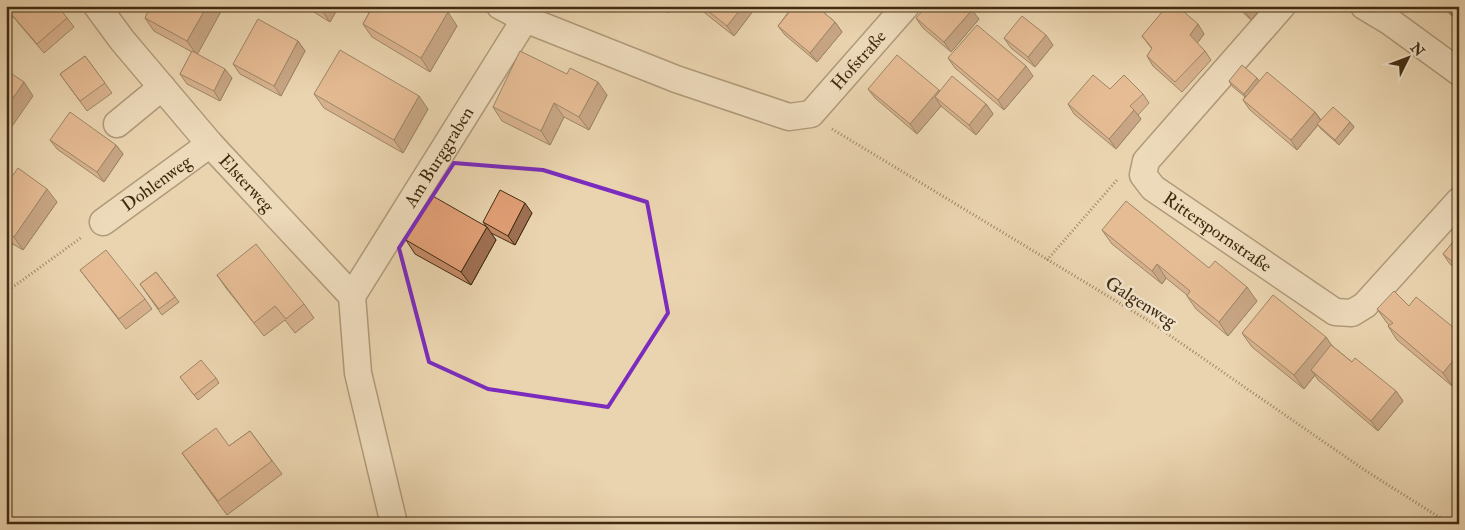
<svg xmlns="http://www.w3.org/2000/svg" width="1465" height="530" font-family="'IM FELL Double Pica',serif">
  <rect width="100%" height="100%" fill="#ead4af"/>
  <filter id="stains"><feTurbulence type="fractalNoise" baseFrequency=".004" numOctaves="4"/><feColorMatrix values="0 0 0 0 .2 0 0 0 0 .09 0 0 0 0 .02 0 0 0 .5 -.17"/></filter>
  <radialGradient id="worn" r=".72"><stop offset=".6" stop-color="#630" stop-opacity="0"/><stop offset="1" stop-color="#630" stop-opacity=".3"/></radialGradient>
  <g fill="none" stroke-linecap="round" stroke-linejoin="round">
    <g stroke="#6b5538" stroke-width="29">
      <g id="minor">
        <path id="s1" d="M97 6 122 40 210 144 352 296 358 373 394 524"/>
        <path id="s2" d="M500 6 525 19 676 79 789 117 811 114 906 6"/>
        <path id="s3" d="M1282 6 1146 161 1143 175 1153 188 1335 312 1352 313 1365 305 1459 201"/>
        <path d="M1364 6 1389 21 1459 72"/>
        <path d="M117 124 162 87"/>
        <path id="s4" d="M103 222 210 144"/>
        <path id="s5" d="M352 296 525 19"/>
      </g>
    </g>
    <path stroke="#412b10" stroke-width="3" stroke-dasharray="1 2.5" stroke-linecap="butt" d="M832 129 1149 321 1366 471 1450 524
      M1047 260 1117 180
      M6 292 82 237"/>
    <use href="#minor" stroke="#f1e3cb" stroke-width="26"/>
  </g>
  <path fill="#c38a66" stroke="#412b10" d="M6 6 67 18 74 27 44 53 10 13 6 8Z
    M224 6 197 54 232 78 220 101 187 84 180 74 192 52 154 31 145 18Z
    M304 6H339L330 22Z
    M358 6H438L457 26 430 72 372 37 363 24 369 13Z
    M660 6H674L668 13Z
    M696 6H757L734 36Z
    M793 6H816L835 22 842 32 817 62 785 35 778 26Z
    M1236 6H1263L1251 20Z
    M1441 6H1459V9L1452 16Z
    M916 18 979 19 951 52 923 28Z
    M1204 34 1197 43 1205 51 1211 60 1182 92 1153 66 1147 56 1152 49 1142 36Z
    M1004 38 1053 45 1035 67 1011 48Z
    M298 41 305 51 281 96 240 74 233 64Z
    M85 56 112 93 87 111 60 74Z
    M948 58 1033 76 1004 110 955 68Z
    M1257 78 1259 81 1315 112 1321 120 1350 122 1354 127 1339 145 1321 129 1318 125 1297 150 1250 110 1243 100 1245 97 1232 86 1229 81Z
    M868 89 940 91 986 104 993 114 976 135 941 106 917 134 875 98Z
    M1110 89 1143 94 1149 103 1138 115 1141 119 1116 149 1074 114 1068 104Z
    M314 94 428 109 403 153 324 108Z
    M607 95 589 130 564 117 550 145 502 121 493 107Z
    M50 140 116 145 123 154 104 182 57 149Z
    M6 185 57 202 23 250 13 244 6 253Z
    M532 213 515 245 491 233 496 240 471 285 415 254 406 240 486 226 483 222Z
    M1102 230 1209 268 1257 301 1228 336 1196 309 1187 296V295L1166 278 1162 284 1112 244Z
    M1459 235V271L1450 264 1443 254Z
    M80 270 145 299 152 309 126 329Z
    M156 272 179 302 162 315 140 284Z
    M217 275 304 304 314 318 295 333 285 320 264 336 226 288Z
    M1409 306 1452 386 1397 340 1388 326 1389 325 1387 323 1377 309Z
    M1242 333 1326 337 1331 345 1352 362 1396 391 1403 401 1378 431 1318 380 1315 375 1304 389 1252 347Z
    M180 377 216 378 219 383 198 400Z
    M250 431 282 474 227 515 182 453 229 446Z"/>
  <path fill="#9f7053" stroke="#412b10" d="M207 6H224L197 55 187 41Z
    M322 6H339L330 22 320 8Z
    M666 6H674L668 13 664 8Z
    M743 6H757L734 36 727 26Z
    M1247 6H1263L1251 20 1244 10Z
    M1446 6H1459V9L1452 16Z
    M972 10 979 19 951 52 944 42Z
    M448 12 457 26 430 72 421 58Z
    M835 22 842 32 817 62 810 53Z
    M1198 24 1204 34 1196 45 1190 35Z
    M1046 35 1053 45 1035 67 1028 57Z
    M298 41 305 51 281 96 274 86Z
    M1026 66 1033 76 1004 110 998 100Z
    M225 69 232 78 220 101 214 91Z
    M1257 78 1261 83 1247 99 1244 94Z
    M24 82 33 96 6 135V108Z
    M598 82 607 95 589 130 579 117Z
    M939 90 946 100 935 97 941 106 917 134 910 124Z
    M419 96 428 109 403 153 394 140Z
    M554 103 564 117 550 145 541 131Z
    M986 104 993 114 976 135 969 125Z
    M1134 110 1141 119 1116 149 1109 139Z
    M1315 112 1321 121 1297 150 1291 140Z
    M1350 122 1354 127 1339 145 1335 140Z
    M116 145 123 154 104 182 97 172Z
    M47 189 57 202 23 250 14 237Z
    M525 203 532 213 515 245 508 236Z
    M487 227 496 240 471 285 461 272Z
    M6 234 13 244 6 253Z
    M1157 264 1166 278 1162 284 1152 271Z
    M1247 287 1257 301 1228 336 1219 322Z
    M1326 337 1335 350 1311 370 1315 375 1304 389 1294 375Z
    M1459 353V378L1452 386 1443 373Z
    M1396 391 1403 401 1378 431 1371 421Z"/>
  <path fill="#e3a077" stroke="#412b10" d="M6 6H58L67 18 37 44 6 8Z
    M150 6H207L187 41 145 18Z
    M373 6H438L448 12 421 58 363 24Z
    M702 6H743L727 26Z
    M794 6H816L835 22 810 53 778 26Z
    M927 6H968L972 10 944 42 916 18Z
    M1167 6H1177L1198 24 1190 35 1205 51 1175 82 1147 56 1152 48 1142 36Z
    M1240 6H1247L1244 10Z
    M1022 16 1046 35 1028 57 1004 38Z
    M258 19 298 41 274 86 233 64Z
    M977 25 1026 66 998 100 948 58Z
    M340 50 419 96 394 140 314 94Z
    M192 51 225 69 214 91 180 74Z
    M520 51 567 74 570 68 598 82 579 117 554 103 541 131 493 107Z
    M897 55 939 90 910 124 868 89Z
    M85 56 105 83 80 101 60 74Z
    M1242 65 1257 78 1244 94 1229 81Z
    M6 70 24 82 6 108Z
    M1267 72 1315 112 1291 140 1243 100Z
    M1093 75 1110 89 1124 75 1143 94 1130 106 1134 110 1109 139 1068 104Z
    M952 76 986 104 969 125 935 97Z
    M1333 107 1350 122 1335 140 1317 124Z
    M70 112 116 145 97 172 50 140Z
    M18 168 47 189 14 237 6 232V185Z
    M500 190 525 203 508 236 483 222Z
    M431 195 487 227 461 272 406 240Z
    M1126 201 1209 268 1215 261 1247 287 1219 322 1187 296 1190 291 1157 264 1152 271 1102 230Z
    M1459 235V267L1443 254Z
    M256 244 304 304 286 319 275 306 254 323 217 275Z
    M106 250 145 299 119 319 80 270Z
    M156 272 175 297 159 309 140 284Z
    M1394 291 1409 306 1416 297 1459 332V353L1443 373 1388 326 1393 323 1377 309Z
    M1273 295 1326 337 1294 375 1242 333Z
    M1331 345 1352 362 1355 358 1396 391 1371 421 1311 370Z
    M201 360 216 378 194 395 180 377Z
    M216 428 229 446 250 431 272 461 218 501 182 453Z"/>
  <path d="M0 0H1465V530H0ZM454 163 543 170 647 202 668 313 608 407 488 389 429 362 399 248Z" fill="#ead4af" fill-opacity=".55" fill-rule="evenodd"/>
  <path fill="none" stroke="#7b2cbf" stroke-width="4" stroke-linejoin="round" d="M454 163 543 170 647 202 668 313 608 407 488 389 429 362 399 248Z"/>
  <g text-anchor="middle" stroke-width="5" stroke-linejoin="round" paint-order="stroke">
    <g font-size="18" fill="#412b10" stroke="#f1e3cb">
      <text dy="6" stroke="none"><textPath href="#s2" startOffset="404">Hofstraße</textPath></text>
      <text dy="6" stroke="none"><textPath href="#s5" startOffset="164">Am Burggraben</textPath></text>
      <text dy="6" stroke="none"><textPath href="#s4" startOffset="66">Dohlenweg</textPath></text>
      <text dy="6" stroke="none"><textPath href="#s1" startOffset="232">Elsterweg</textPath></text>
      <text dy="6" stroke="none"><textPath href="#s3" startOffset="315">Ritterspornstraße</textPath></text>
      <text transform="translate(1141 302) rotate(32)" y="6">Galgenweg</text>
    </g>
  </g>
  <rect width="1465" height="530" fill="none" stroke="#ead4af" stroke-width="25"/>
  <rect x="8" y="8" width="1450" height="515" fill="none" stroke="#412b10" stroke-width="2.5"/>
  <rect x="12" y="12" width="1440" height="505" fill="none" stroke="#412b10"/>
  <g transform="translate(1408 58) rotate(48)" stroke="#f1e3cb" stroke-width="4" paint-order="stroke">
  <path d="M0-4L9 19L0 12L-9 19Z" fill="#412b10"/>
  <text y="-8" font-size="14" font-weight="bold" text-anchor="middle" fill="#412b10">N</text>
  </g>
  <rect width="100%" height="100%" filter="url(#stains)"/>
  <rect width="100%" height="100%" fill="url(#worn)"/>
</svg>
